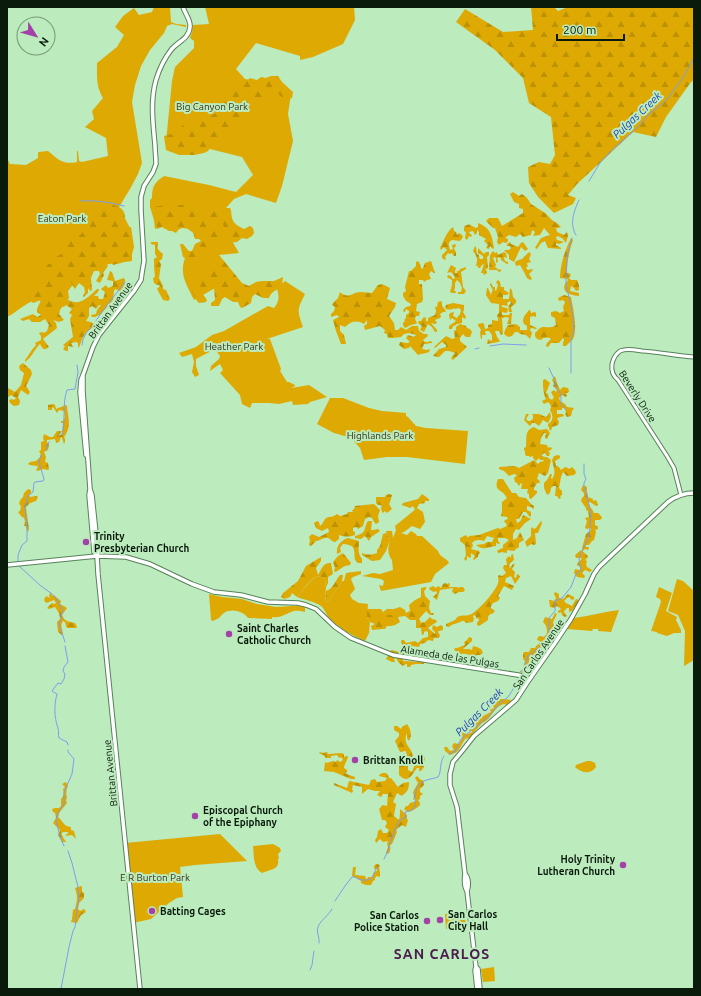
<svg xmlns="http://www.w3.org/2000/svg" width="701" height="996" font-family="Ubuntu,sans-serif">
  <defs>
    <pattern id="forest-firs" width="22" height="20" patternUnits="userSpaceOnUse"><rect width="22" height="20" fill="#dda902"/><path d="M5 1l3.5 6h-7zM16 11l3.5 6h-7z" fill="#bc9102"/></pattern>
  </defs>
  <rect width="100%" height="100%" fill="#bcebbe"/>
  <path fill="#dda902" d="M154 7H170L171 22 176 24 186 25V27L172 24 167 26 164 33 150 50 141 66 135 85 132 102 142 163 138 174 130 189 119 207 130 228 132 250V261L87 267 68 291 69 298 53 319 40 300C28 299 18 312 7 317V160H8L10 164 26 165 38 158V152L48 151C59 160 63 165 77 162V151H78L79 161 82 162 108 156 106 138 85 127 94 119 92 111 103 98C96 86 97 77 97 63L117 47 124 35 115 27 123 16 134 8 139 15 152 12Z
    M205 7H320V8L354 7 355 20 343 44 313 57 300 60V56L256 43 236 69 245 79 269 84 291 94 288 114 293 141 282 186 276 203 246 194 234 199 225 209 228 234 239 253 219 255 239 280 215 288 194 300C187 285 179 275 185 258L183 257 180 244H183L192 255 205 241 182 225 176 233 162 226 155 229 154 220 150 207V200L152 198C152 186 155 182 164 176L209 185 236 192 253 175 242 157 206 148 166 142 172 81 175 67 194 48V41L190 38 192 32 193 25 209 24Z
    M285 281 305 294C297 310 297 310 303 327L267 339H270L281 369 280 371 287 382H289L295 385V386L291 388 309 385 327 397 310 402 308 404 293 405 292 401 279 404 269 403H252L250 408 242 404 240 395 220 373 223 370 220 364 210 371 211 366 219 359 220 356 215 349 196 359V366L199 375 195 377 192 372 194 362 192 354 182 357 179 353 196 347 212 335 224 331 268 306 274 308C280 300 279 297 277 288Z
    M330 398H343L369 408 382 411 406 413V416L408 417 416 426 426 428 468 431 465 464 407 457H387L364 460 360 448 353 440 348 437 334 433 317 424Z
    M417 508 423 512 425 522 420 529 412 526 404 532 401 533 407 535 411 531 416 534 417 536H422L438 551 440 555 448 561 449 563 435 574 431 582 381 591 379 585 383 586 384 581 381 579 362 576 373 573 380 574 393 570 392 560C387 554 388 547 390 540L387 535 386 531H392L393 538 396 530 395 526Z
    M361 571V574L353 577 351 579 355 589 350 595 352 599 359 603 368 604 367 617 370 622 369 633 365 641C352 635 340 629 330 619 326 615 325 609 321 606 314 601 304 600 297 597 303 591 310 579 318 576L325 579 326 587 325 602 329 601 342 581H344L346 573Z
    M677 579 683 581 694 591V660L684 666 685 631 678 615 668 611Z
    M659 587 672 593 666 611 677 617 676 620 681 630V633H674L667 636 657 633V632L651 631 661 602 660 599 656 597Z
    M209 594 222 597 242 599 257 604 276 607 292 606H298L305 607V612C300 611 296 610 291 612 283 615 281 618 272 617V619L248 618C243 611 231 608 224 613 222 614 221 616 219 618 217 619 215 620 213 621L211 620Z
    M400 607 405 610 406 613 405 616 398 617 400 622 395 625V620L385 615 383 612 387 609H394Z
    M619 610 611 632 598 631V629H593L592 631 567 629 574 618C589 616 604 612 619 610Z
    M587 761H591L595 763 596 767C590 775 582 773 575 767L576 765Z
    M220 834 247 861 195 865 180 867 183 897 177 898 169 903 151 919 133 923 125 843Z
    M273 844 280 848 281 851 278 854 279 858 278 859C280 870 270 869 262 873 253 868 254 856 253 846Z
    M464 911 466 926 446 929 445 914Z
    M494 967 495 981 483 982 481 969Z"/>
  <path fill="url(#forest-firs)" d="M531 7H554L558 11 568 7H694V80L691 82 666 117 656 137 633 132 577 184 568 195 576 198 573 204 554 213 538 197 529 183 528 167 539 162 550 164 555 155 551 117 529 103 523 78 495 50 456 22 465 9 503 32 533 30Z
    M271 76H278L282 82 293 92 292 98 285 100 276 92 269 100 262 105 244 112 241 122 233 133 225 127 222 129 223 137 214 143 208 151 204 153 194 155H179L166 150 164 136 179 132 182 126 186 123 194 130 197 121 217 113 220 104 237 90 242 84 250 78 257 80 261 77 266 78Z
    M513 192 519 196 522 194 527 198 531 204 545 213 552 220 558 224 561 227 558 228H556L557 232 564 235 567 232 568 236 566 243 563 239 558 236 556 237 557 240 564 242 559 244 556 243V245L561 248V249L548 248 545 241 541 243 537 249 535 248 541 238 550 235 544 228 540 235 533 236 535 232 532 230 531 235 523 237 520 234 516 237 509 235 505 238 508 239V241L506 243 503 242 499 245 497 242 498 237 495 228H493L486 221 489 218H498L502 226 523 213V209L519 208V204L514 202 510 194Z
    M106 203C118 206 128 208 124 223H121L119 227 121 230 131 227 134 247 131 258 121 263 113 265 110 260 107 264 108 266 103 273 104 275 100 283 96 281 100 274 99 271H94L91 278 92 290 90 291 88 288V293L84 297 83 296 85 292 84 287 79 283 75 289 71 283 72 281 68 274 61 267 64 261 62 260 60 263 57 264 54 262 57 260 55 257C64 255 66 246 71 241 75 238 79 237 82 233 85 230 85 227 85 224L83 223 82 228 77 222V220L82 216V211H87V217L91 218 98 214 97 209H100L101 206Z
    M164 205 169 209 175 205H183L203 208 204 212 210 210H215L218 213 220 208H230C232 212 231 214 232 218 233 224 240 227 244 229L250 226 253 228 254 233 252 236 247 239 242 238 237 242 228 243 224 237 226 230 222 223 216 229 221 239 217 242 210 239C207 250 204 265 190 266L184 254 187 251H192L195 244 201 241 199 239H195L192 229 182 228 175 231H169L162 227 157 229 156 218 152 208 154 207Z
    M478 223C491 228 492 236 494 248L493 249 490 246 489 249 486 248 488 245 484 241 486 239 479 235V232L477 230V233L475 235 473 231 469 232 470 234 472 235 471 237 469 236 467 240 465 238 466 232 464 231V227C470 222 470 226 476 228L478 227Z
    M453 227 454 231 456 232 457 235 459 233 462 235 463 237 460 241 452 240C447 243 449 245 450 250L453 249 452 245 455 244 456 246 454 248 456 253V256H454L452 253 450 254 448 253 445 257 446 259 445 260 442 258V255L447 250 444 247 441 250 440 248C444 241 446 232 453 227Z
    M571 238 573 240C569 251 567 262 567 273H569L571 275 569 278 571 280H577L579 285V290L576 291 574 288 571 286 570 291 579 293V296C569 295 558 291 568 280L567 279 560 278C560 265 565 250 571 238Z
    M151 242H158C157 249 157 249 163 254L162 259 159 261 161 264 159 278 163 286V289L166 290 170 299 168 301 163 300 157 289 160 286 159 285H157L154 283 153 278 155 277 154 266V259L157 257 155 254V245L151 244Z
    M510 242 511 244 518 247 521 243 523 242 528 249 525 251 521 247 514 262 509 259V255L504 250H509L511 248 510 246H507V244Z
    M475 246 476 247 477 254 479 255V257L480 259H483V256L478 253V248L484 254 486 252H489V255L487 257 488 268 485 270 487 271V273L484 275 483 274 484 273H481L484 264 482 265 480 268H478V266H476C478 258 477 257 473 251Z
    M493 251 495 253 497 252 498 255 504 252 506 253 507 258 504 257V258L505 261 508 262V264H507L501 260V258H500L498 257 497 259 498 261 497 263 496 262V258L494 257 493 258 496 265 495 267 499 270 501 269V271L499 272 497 270H489L490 255Z
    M529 252 531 254 529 259 531 262 529 263 528 262 527 264 528 266 526 268 528 270 532 269 533 270 529 274 532 279 530 280 527 278 524 272 520 265 516 266 515 263 516 261 522 259Z
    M223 260 242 283 249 286 256 282 262 281H274L283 277C282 294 274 286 269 298H263L255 294 252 297 251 303 242 308 240 307 238 302H233L225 297 222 299 219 306H211V303L215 300 214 287 202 293 207 300 206 302 199 303 197 301 191 290V288L196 289 201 286 199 283 201 278 206 272 211 270 217 264Z
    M418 261 420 264 421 268 422 269 423 268 425 263 431 261 435 273H434L431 271 429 274 431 279 427 280 424 282 423 280H419V284H422L423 299 422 302 417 304 416 311 420 312 419 316H416L415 319 417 323 415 324 411 325 405 328 403 325V323L405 321 404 320 406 318V315L409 313V311L406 309 405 312H404L403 310 406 307 410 306 411 304 408 302 406 301 403 296V293L406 291 405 287 409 271H411L416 266V262Z
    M48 264H55C60 269 68 275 67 283 67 291 63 289 66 299 69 300 72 302 75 302 82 304 93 293 97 289H99L98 292 94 296H98L99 299H103L104 296 105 292 101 289 106 285 108 288 113 286V281L107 280 110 271 112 272 115 281 124 278 125 280 124 288 120 291 115 289 114 291 113 300 101 314 95 317H92L91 315 96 314 97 310 101 305H99L96 309 92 306 89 308V316L86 321 91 322 99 328 98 329 92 328C84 332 82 339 79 348L78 346V343L76 342 71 343 73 347 68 346V351H66L63 349 65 346 63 345 73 337 70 319 72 315 69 313 72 309 66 305 64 307 61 306 59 314 64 320 59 322 53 320 56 323 57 328 43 339 49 347 46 349H43L40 344C34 350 32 357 25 362V360C29 355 31 350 36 345L35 343 41 340V336L39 333 42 332 44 333 47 331 49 325 45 319 40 322H32L29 319 23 321 20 319 33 314 37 317 41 315 37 312V309L41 300 33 303 30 300 32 293 37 290 35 284 42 275Z
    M451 265 456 268 455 271V273H457V271H459L460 269 466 267V269L461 272 463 287 466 291 464 294H458V292H461L462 288 460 283 457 280 455 283V288L454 290 456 292 455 293H452L450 292 452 285V280L447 277 448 275 451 276 453 279H454L455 277 451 272 447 273Z
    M498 280 500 282 501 287H504V290L509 293 507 295H503V299H509L510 288 512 290 513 297 516 300V303L511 307 512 312H509C508 308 508 306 511 303L510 301 507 303 508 306 502 305V307L507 308 508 311 506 313 502 312V315H509L510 313H512L511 324H507L509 318 506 317 502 318 503 334 501 335 499 331H495L497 337 500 341 498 342 487 344 488 339 491 341 492 340V335L489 331H486L485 332 486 335H482V339H481L480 332 481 330 480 328 478 326V324L483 323 484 324 485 329 488 328V325L492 324V320L498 321V319L497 315 499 313V304L491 303 486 295 487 288H488L491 295 492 291H493L490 284 491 283 493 287H495V290L496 291 498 285 496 282Z
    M382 284 390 288 387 299 396 303 395 307 389 316 394 323 395 330H398L401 327 406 330 412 326H418L419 331 424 334H427L428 336 423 340 425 342H428L430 341 432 342V343L424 344 422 349 427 350 430 349 429 352C425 354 422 353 418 355L410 346 409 348 404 349 399 345 400 342 407 343 410 342 406 338 408 335 414 337 416 335 409 333 404 334 401 337 392 338H388L387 334 384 333 385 330 380 326 365 330 364 326 367 324V320L364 324C356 320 352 321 345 327L340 325V331L344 335 346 344H341L336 331 333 320 339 317 337 315 331 317V314L334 311 335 307 332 305 333 303 338 298 340 292C349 300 352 292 361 292 365 292 368 293 372 293L378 285Z
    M564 295 571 297C573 308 578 329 573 339 571 341 568 344 566 346H563V343L564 340 563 338 559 343H551L548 347 546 346 547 343 551 339C548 337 544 337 541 340L537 339 535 336V333C536 332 539 329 540 328 545 325 549 330 556 325L555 318 551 316V312L556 311 560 313 564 311 563 307 565 302 563 300 559 301 558 298Z
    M441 301 442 303V306L446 311 445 312H443L440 314 441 317 440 318 437 319 435 320 437 323 435 324 431 323 437 330V332H435L432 327 428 324 424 332 420 330 422 326 419 324 418 322 419 321H421L424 317 426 318V321H428V318L435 315 436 311 435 307H437L438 302Z
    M453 303 464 305V310L463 312 466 317 465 319 462 317V323L457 324 456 325 453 326 452 329H449V326L456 321 452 318 450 320 449 315 450 313 454 312 453 316 457 318 460 314 461 310 459 308 455 309 454 308C452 310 447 310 445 308L446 305Z
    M529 310H530L531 313 535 312 536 313V317L533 316 530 317V325L537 328 536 329 531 328 530 330 532 333 530 339 526 335 520 334 518 332H515L512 336 508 337 504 334 505 330 508 325 516 324 520 327V330H527V326L524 324C521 319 526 314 529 310Z
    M460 324 466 326 467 328 470 329 472 332 470 337H466L463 334 460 338V341L467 347 453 360 451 358 455 353 449 351H445L439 357 433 356 439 349 446 347V345L442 342 435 348 434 347 446 336 452 339 455 338 454 331 456 330V327Z
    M23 363 31 370 32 374 26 386 30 392 28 395 21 390 18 397 20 401 19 405 14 406 10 403 9 400 12 399 14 400 16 398 11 395 7 398 8 388 15 392 21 385 24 373 20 370 19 366Z
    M555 376 557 383 560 390 563 387 568 388 569 391 568 393H565L567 395 566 397 562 395 559 398 560 401 565 404 567 407 574 408 572 411 571 416 567 417 565 414 566 413 565 408H562V410H557V414H563L564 416 557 418 559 422 558 425 552 427 551 431 549 429V427L548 426V424C554 421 553 415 550 410L551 407 550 404 548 402 544 404 542 401 546 399C543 393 543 386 543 380L545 379 550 383 546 393 548 394 549 398 552 400 554 397 553 396 551 392 554 390 556 392 557 390 553 386 554 384 552 380Z
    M53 404 55 405 56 409 66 405 67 406C68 418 72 426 64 437L65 439V442L64 444 62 438 61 437 59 442 56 443 55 439 47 440V442L49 445 48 450 44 452 46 457 45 462 48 463 49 469 48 470 43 469 38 471 36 470 38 467 37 466 30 465 28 464 30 462 36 461 40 457 41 455 39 451 41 450V442L44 441 43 438 44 434 50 437H53L57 431H62L58 436 62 434 63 423H61V421H63L65 417 64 411 59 410 57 413 53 407 52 408V410H48V405Z
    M550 412 551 417 548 423 543 420 539 426 535 423H532L530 426 524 420 526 414H529L526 419 528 421H530L533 419V416L532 414H539L546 417Z
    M534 427 539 430 547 429 550 433 547 439 545 438 546 433H544L541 438 540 444 547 445 548 448 550 447 552 448 551 450 548 451 550 453 549 456H547L545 453H544L539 458 541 456 545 457H547L551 460 548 473 545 476 539 473 537 479 539 480 540 483H537L534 488V490L537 491V493L531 499 529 498V494L527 493 528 489H521L522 484 521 483 519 486 517 483 515 482 514 478 517 475 514 474 509 476 504 471 499 469V467L515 466 519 468 534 460 538 464 540 462 544 461 543 460H540L539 458 536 461 533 458V456L530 457 529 456H526L525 454V451L524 450V448L526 447C527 439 524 430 534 427Z
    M558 455 560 456V458L555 461 556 466 559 467 561 470 565 467 568 468 569 469 572 467 575 470 576 473 574 475 567 476 563 472 561 477 559 488 562 491V495L560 496 561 498 559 499 557 496H555L556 486H553L551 488 550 493 547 495 544 488V483L547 480 550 474H552L551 478 552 479C557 473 553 466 552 460L554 456Z
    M498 479H503L512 493H516L519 497 526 498 531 504 534 506V508L533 509 531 507 527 506V510L531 512V516L530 517 526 512H523L519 519H516L517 523C522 521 521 519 523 515L531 519 525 523 519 530 516 529 513 534V540L517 538 520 532 524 540 519 543V547L516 549 514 551 507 550V553L501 552 499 553 497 552 498 550 503 548V545L509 540 505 538H498V541L500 543 499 544 496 543V546C488 547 483 551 476 545L484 544 487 542H492L494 538 487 536 484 541C479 540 476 539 472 543L473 546 471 549 479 551 480 553 478 555V557L474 560 473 559 475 556 471 553V557L470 558 467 556V559L466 561 464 559 466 555 465 545 460 541V538L466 535 468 538 469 536 479 535 498 528 500 529 507 526 506 523 504 522 505 520 508 519 507 517 501 516 502 511V502L507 498C502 488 493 492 498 479Z
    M583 485 587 487V492L588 497 593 499V501L596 500 597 502 598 505 596 506 590 502 588 503 590 507 592 509 594 513H598L601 516 602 518 600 520H595V525L598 527V529L595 530 596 532 594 540 592 541 589 545H586V547H589V548L588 550 585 549 583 551 582 548 586 534 590 531 591 529 590 528 587 529 585 528 587 521 585 518 589 517 588 511 586 510V508L581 501 582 498 584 496V493L581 490Z
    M28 489 31 490V493L29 495 30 497 36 496 38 497 36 501 30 503 26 507 29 529 28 532 27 531 26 526H24L25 521 24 518 22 517 18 512 20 511 21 507 19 503 21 499 23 497 24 493Z
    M389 494 392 495 390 502 389 504 392 509 387 513 385 511 383 513 382 512 381 508 382 506 380 505H378L376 503V497H385L386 495Z
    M422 494 429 499V501H425V503L419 504 417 508 415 510 413 506 410 508 402 505 403 503 418 499Z
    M374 504 380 510 378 516 379 522 376 524 374 522 372 518 369 517 365 519 363 526 358 529 356 527 353 528V531L355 532V535C349 537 345 537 339 535V539L335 542C332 542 331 539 328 538 324 537 320 541 316 541L311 546 309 545 310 540 309 537 312 534 319 537 329 532 328 528 322 531 316 528 314 523 317 521 319 522 320 526C323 524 324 520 326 518 330 516 332 518 337 514L340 516 347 514 348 512H353L352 510 354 509 355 506Z
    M368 521H372L371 530H373L378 529 380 531 371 537 369 541 365 536 361 539 355 538V536C368 533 363 528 368 521Z
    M541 521 542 523 538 533H535L536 544 534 545 531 544 527 547 525 542 531 536V529L532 527 534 529 536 528Z
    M386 533 390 540 386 551 380 560 372 561 362 555V553C367 555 371 555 377 553V550L380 546 383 534Z
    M348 538 359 541C359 549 357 552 362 559V563H358L355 560C354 549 356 545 343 544L340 548 341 552 337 554C336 546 341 540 348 538Z
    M581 550 587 555 588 557 585 560 587 561 586 564 587 567 592 570 590 572 585 570 582 573 585 576 584 578 577 577 574 573 575 569 580 570V568L579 565 577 566 578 562 580 561 582 558H576L575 555Z
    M343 553 351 563 350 565C342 566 342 569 335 572L334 571 335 568 333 562 338 556Z
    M513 554 514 560 510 563 509 566 510 568 513 564H515L512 569 515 572 514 577 516 578 517 574 519 575 520 577 515 584 511 576 506 578 505 582 514 586 512 590 504 586 498 596 500 598 498 601 493 603 491 606V608L495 611 492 614H490L488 617V620L479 626 477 625V623L479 620 478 618 476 619V617L475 615 473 616 474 619 473 622 466 623 464 621H462C457 624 453 623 449 627L446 626V624C449 623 452 621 455 620 457 618 456 617 460 616 463 615 466 616 469 615 477 613 496 591 498 583 499 580 498 579 498 576L499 575 502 576 506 573 503 568 504 565H507L506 559 509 556 511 558V555Z
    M321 557V561L316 568 318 575C321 570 323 562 331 563L333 574 328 577V583L326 587 325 579 318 576C309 579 303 591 297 597L292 593 290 597 284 599 281 597 283 593 298 581 306 566Z
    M340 575H343L342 581 329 601 325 602 326 591C333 589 335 581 340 575Z
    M445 583 447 584 449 583 450 584 449 587H457L458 588 460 587H463L465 590 463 592H459L455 594 452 592 453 588 440 590 437 600 433 597 437 593 436 591 434 592 430 590 429 588 433 586 436 588 438 586 441 588 443 584Z
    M426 587V589L424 591 425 596 430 601 429 608 431 613H434L433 615H430L426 611 419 619 421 622 420 623 425 622 430 617 432 619 436 620 437 622 432 625 428 628 435 634V632L432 629 433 625 437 627 441 625 443 627V630L439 631 438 632 440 635 439 638H434L433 641 428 640 425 643 420 644 419 647 412 646 411 650C406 650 402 646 401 641L402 640H404L406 643 415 641 418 643 423 638 428 637V632L426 631 424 632V634L422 635 421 628H416V620H410L405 616 406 613 410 611 409 605 415 600 421 597V588Z
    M51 592 52 596 54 595 56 597 61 601 60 604 67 608 62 615C64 621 69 622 75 623L77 627 76 628H67L66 626 65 622 63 621C60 625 62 629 63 633L62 635 58 632 57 622 60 619 59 613 55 607 49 609 47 608 52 603 54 604 56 603 54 600 46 603 44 600 46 596 50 598 49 595Z
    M555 592 559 594V598L563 599 568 594 574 597V599L572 600 569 597 567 598 564 601 566 603 572 606 576 599 579 600 572 611 569 612V608H567L564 611 565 614 567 616 565 617 562 615 561 612 559 613 558 612V611L561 609 560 608 557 606 554 608 550 607 549 600H551L554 601 556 598 554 594Z
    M367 609H381L385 615H392L395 620V625L391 626H387L385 629H382L372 630 371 626 375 624 370 622 367 617Z
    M555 613 557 614 553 622 554 628 551 630H549L551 633 553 632 554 635H556L555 637 549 636 547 638 540 649 529 660V663L528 665C527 668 524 672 521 673L523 668 525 661 523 659V654L524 652H529L531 648H535L537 645 539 644 540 641 537 640 538 637 540 636 544 637C549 634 547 625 543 622L545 617 552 619Z
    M469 637 472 638V641L464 648 463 649H469L472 650 473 646 477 647 481 649 483 653 480 655H477L476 656C469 656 467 653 461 654L454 650 455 648H457L465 645 464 642 467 640Z
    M392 650 403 653H412L410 655 403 656V661L423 662 424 663V664H416L411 665 410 667H407V664H406L403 666 399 663 396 658 394 659 395 662H392L386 659 387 657 391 655V653L390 651Z
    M500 699H504L511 700 509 704 507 705 504 704C503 704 499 706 498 707 492 712 490 720 482 723L469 738 465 739C459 748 460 752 450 755L445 751 444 747H447L450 751 454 750 452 746 454 743 459 744 462 739V732L464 729H466V735L472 732V731H468C470 727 481 717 485 715 487 714 489 713 491 712L490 709H492L494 708 493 706 494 702Z
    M407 724C411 729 412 736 409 741L407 738V733C402 745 412 747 413 757L416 759 418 757 419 754 422 753 425 758V760L423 763 424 767 421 771H419V768H417C411 776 408 784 399 775V765L396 759 398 757 408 760V770L412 772 415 764 411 762 410 758 407 756 406 751 400 752 395 741 399 736V733L394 730V726H397L401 729 402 727Z
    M320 752 323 753 327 752 328 754 341 753 344 754V757L348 756C348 760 344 764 344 768L347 770V772L345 773 349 775 355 777V779H351L334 772 324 771 325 762 327 763 333 761 336 762 337 760 340 762 343 760 341 757 339 758 337 755 331 756V758H325V756L319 753Z
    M383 773H386L388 775 389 778H391L398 787 403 783 409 782C409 791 407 791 402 796L397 793 393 802 396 804 394 816 399 820C400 816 400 813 400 809L407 815V819L408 820 406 827 402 825 396 830 397 832 392 844 390 845C391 849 390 852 388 854L386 853 388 847 387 844 388 841 383 842 380 839 376 843 375 840 377 837 378 831 381 829 383 833H387L389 830 385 827 387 823 385 820H382L379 809 383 805 387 806 388 794H383L381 797 377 795 380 791H375L368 789 362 794V787L353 785 352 789 353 791 352 793 334 785V783L347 788 349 781 369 785 371 780 375 779 377 782 385 781 387 778 379 776 380 774Z
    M417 776 421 780H423L424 785 420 789V792L423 794 420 796V799L418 800 420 803V805C417 808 413 811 408 812L404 809 406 806H408L410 803 416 801V799L413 800 414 796 413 792 418 783 415 778Z
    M66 782 68 786C66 790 66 794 67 798L66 800 67 803 59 813 58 817C63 821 64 827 71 827V830L74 831 76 839 72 835 65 836 68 833V832H63L61 834 66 842H62L58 835 60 830 53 823 56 818 55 813 53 812 52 809 55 808H59L61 806V799C64 796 64 793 63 789L65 787 62 784Z
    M376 864H378L380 866 379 867 380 873V877L377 876 375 878V880L373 881 371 885H366L361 883V881L359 879 352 876 353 867H356L355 875 365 876 366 879H367L368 877H372L374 872 377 871V869H374V866Z
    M81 886 82 887V892L84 893V898L79 903 78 909 80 911 84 909 85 910 86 912 81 915 77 923 71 922C73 918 72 914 73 910L75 909C77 902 78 896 75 888Z"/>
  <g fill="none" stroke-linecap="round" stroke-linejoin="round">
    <path stroke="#7c9eef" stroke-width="1" d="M589 181 600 163 613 149 637 128 650 113 661 105 668 98 682 79 694 58
      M80 201C95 200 109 202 124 206
      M576 235C569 224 574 211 579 200
      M96 321 101 313 125 282
      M82 345C83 335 88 331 94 324
      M490 346 503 344 526 345
      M475 349 479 348
      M549 368 555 381 556 388 561 394C561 402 560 405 566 410
      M571 373V339L574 329 572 312 566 283V278L567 256 572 238
      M62 435C66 420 62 404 67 390L75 389 78 372 77 365
      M46 450 49 442
      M18 561V555L22 545 27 541V528L25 508 28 496 33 492 34 483 35 482 43 481 44 479 39 462 41 455
      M19 566 41 586 52 594 56 598 63 611 61 615 62 618 59 623 60 627 65 642
      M65 646 68 662 64 667 63 671 65 674 64 679 61 684 58 683 52 691 57 694C54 705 54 717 58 728 59 731 58 735 59 738L67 742 68 745
      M520 672 524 668 528 656 540 647 547 637 549 633V618L555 611V601L562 598 567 592 571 587 576 574 581 570 579 559 582 551 588 539 590 528 591 512 584 486V483L586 479 584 474V464
      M449 754 455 751 461 739 490 715 500 703 508 697 512 691 518 679
      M64 846 60 837 56 820 58 812 64 804V792L72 774 74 759 68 752V750
      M384 859C390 849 394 826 400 820 402 819 404 818 406 817L405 812C408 811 412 811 414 808 418 803 411 789 422 782 427 779 433 779 438 777 442 771 439 763 444 756
      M335 901 345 886 352 877H355C359 881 368 881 372 878L377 867
      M319 943C320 938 316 932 318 927 319 922 329 915 332 909
      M310 970 312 965 314 951
      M61 989 69 947 73 931 75 927 77 908 79 900 78 887 72 863 68 851"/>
    <g stroke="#57825a" stroke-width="5">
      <path id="tertiary" d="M681 495 674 468 667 456 618 380C613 376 611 371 612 364 613 359 616 354 620 351 627 348 635 350 642 351 659 352 677 356 694 357"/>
    </g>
    <g stroke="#57825a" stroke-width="5.5">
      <path id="secondary" d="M83 375V391L90 489 92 495 98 552 97 556 98 574 140 989
        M86 455 80 392 81 380 83 375 93 347 99 335 134 291 141 280 142 273 144 261 141 210V197L144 186 153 172 156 164C156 157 155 151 155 145 153 124 150 101 156 80 159 70 164 59 171 50 177 42 189 39 190 27 191 20 185 14 183 7
        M90 489 89 495 94 552 97 556
        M7 565 97 556 126 557 150 564 192 584 214 592 241 595 268 602 298 603 306 605 316 609 335 627 351 638 393 655 399 656 518 675 522 676 529 680
        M465 874C469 878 469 886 467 891
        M476 967 478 969 480 989
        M477 989 475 970 476 967 467 891C464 886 464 880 465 874L458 815 457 807 450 785V774L453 762 463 750 474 736 516 700 527 683 555 643 571 619 585 594 594 574 599 567 668 502C676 496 684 493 694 493"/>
    </g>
    <use href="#tertiary" stroke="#fff" stroke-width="3"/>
    <use href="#secondary" stroke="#fff" stroke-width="3.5"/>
  </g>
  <g fill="#a341a8" stroke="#bcebbe" stroke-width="1.5">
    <circle cx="86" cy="542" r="4"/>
    <circle cx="229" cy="634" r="4"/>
    <circle cx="355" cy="760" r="4"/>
    <circle cx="195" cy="816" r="4"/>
    <circle cx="623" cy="865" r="4"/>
    <circle cx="152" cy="911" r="4"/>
    <circle cx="440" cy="920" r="4"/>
    <circle cx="427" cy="921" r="4"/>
  </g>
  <g text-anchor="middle" stroke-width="4" stroke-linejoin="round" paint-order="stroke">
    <g font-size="10" fill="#3a301b" stroke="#bcebbe">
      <text x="212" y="110">Big Canyon Park</text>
      <text x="62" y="222">Eaton Park</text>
      <text x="234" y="350">Heather Park</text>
      <text x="380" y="439">Highlands Park</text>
      <text x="155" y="881">E R Burton Park</text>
    </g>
    <g font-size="10" fill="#0a1b0b" stroke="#bcebbe">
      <text transform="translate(110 310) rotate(-54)" y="4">Brittan Avenue</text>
      <text transform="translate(638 396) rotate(57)" y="4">Beverly Drive</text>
      <text transform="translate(538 654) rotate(-56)" y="4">San Carlos Avenue</text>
      <text transform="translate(450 656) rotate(9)" y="4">Alameda de las Pulgas</text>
      <text transform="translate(110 773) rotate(-96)" y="4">Brittan Avenue</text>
    </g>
    <g font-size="10" font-weight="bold" fill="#0a1b0b" stroke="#bcebbe" text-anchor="start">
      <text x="94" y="540">Trinity<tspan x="94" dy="12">Presbyterian Church</tspan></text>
      <text x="237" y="632">Saint Charles<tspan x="237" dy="12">Catholic Church</tspan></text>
      <text x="363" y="764">Brittan Knoll</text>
      <text x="203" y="814">Episcopal Church<tspan x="203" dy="12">of the Epiphany</tspan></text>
      <text x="615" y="863" text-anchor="end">Holy Trinity<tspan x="615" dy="12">Lutheran Church</tspan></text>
      <text x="160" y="915">Batting Cages</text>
      <text x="448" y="918">San Carlos<tspan x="448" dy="12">City Hall</tspan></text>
      <text x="419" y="919" text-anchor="end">San Carlos<tspan x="419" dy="12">Police Station</tspan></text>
    </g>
    <g font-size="11" font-style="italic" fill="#2142b6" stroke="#bcebbe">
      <text transform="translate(637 115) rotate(-43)" y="4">Pulgas Creek</text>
      <text transform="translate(479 712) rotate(-45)" y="4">Pulgas Creek</text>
    </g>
    <g font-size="14" font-weight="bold" letter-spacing="1" fill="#4b1c4d" stroke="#bcebbe">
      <text x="442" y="959">SAN CARLOS</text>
    </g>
  </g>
  <rect width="701" height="996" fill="none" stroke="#0a1b0b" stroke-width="16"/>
  <g transform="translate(36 36) rotate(127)"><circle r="19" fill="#bcebbe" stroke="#759876"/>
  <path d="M0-3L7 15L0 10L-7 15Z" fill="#a341a8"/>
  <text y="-6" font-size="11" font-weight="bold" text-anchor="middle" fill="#0a1b0b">N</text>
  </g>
  <path d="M557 34v6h67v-6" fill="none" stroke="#0a1b0b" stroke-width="2"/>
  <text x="563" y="34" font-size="12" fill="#0a1b0b" stroke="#bcebbe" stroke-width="3" paint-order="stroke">200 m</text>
</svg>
